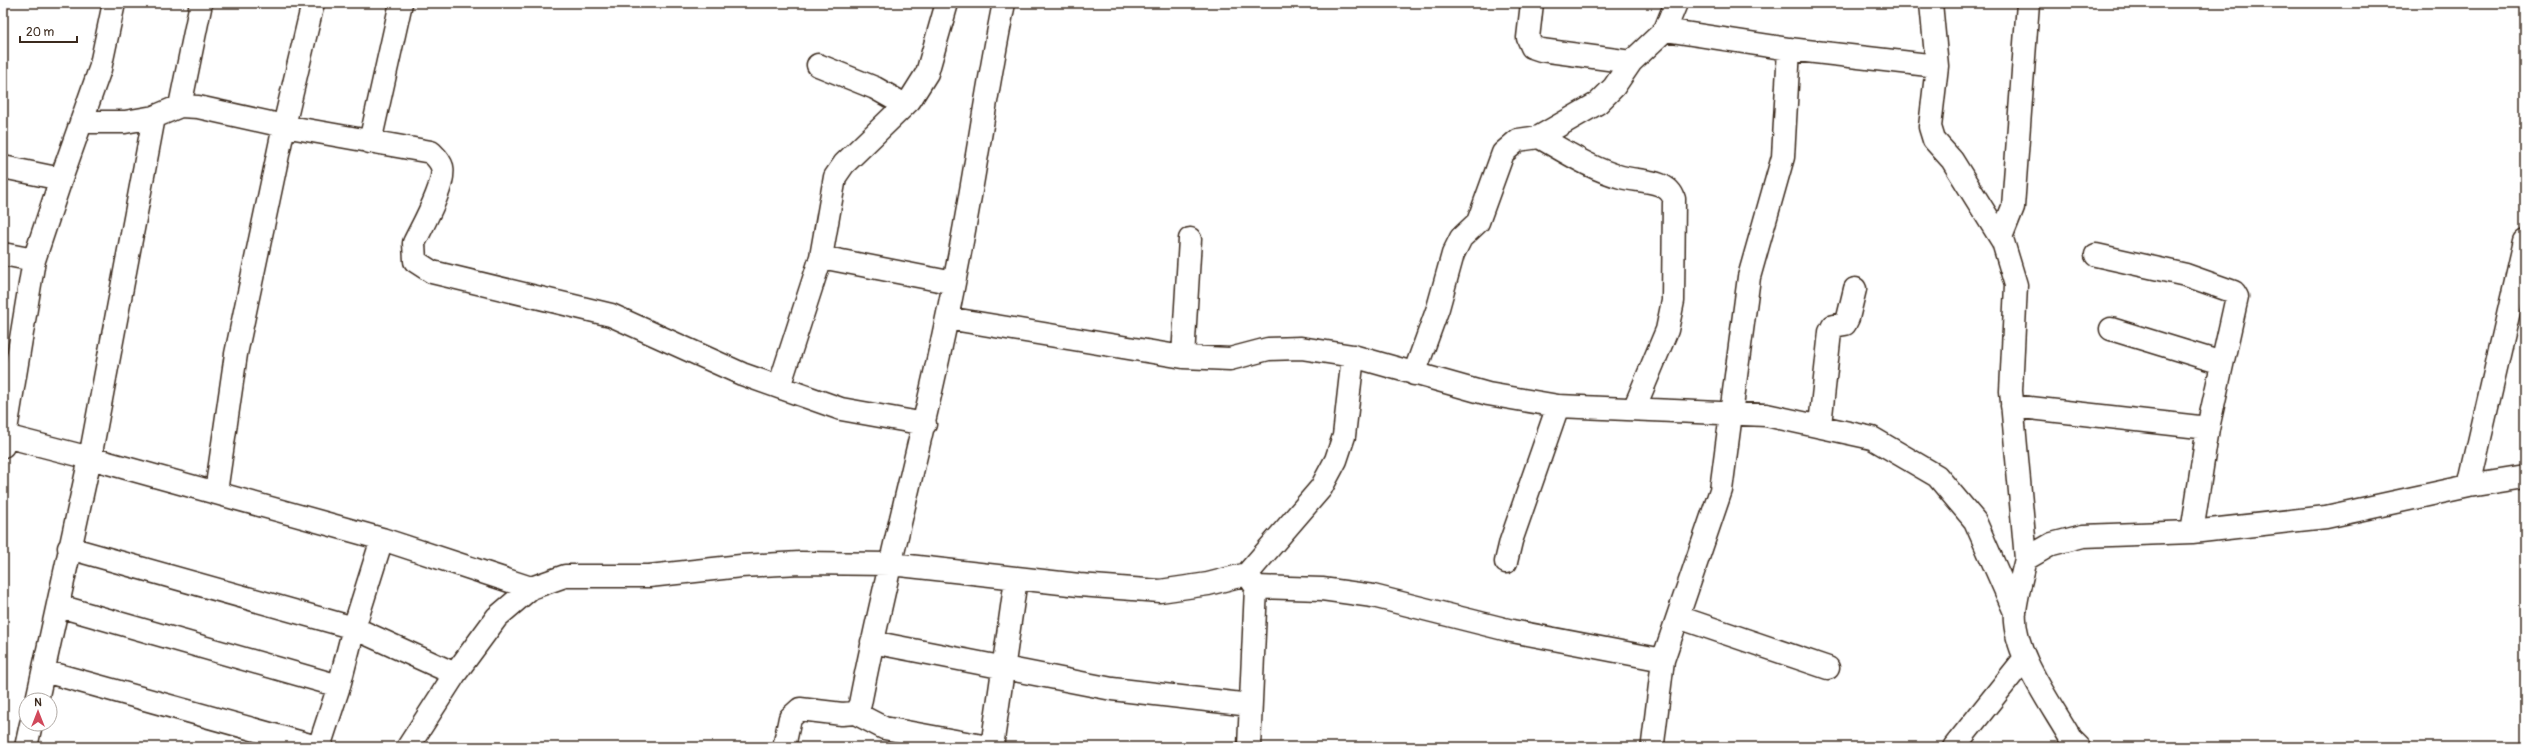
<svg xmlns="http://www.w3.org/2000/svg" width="2528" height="750" font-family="Pangolin,sans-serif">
  <rect width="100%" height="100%" fill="#fff"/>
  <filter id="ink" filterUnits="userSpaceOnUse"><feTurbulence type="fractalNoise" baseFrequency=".025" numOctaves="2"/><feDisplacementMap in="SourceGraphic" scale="8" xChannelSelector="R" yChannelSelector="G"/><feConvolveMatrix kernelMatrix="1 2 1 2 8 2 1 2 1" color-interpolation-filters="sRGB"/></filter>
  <g filter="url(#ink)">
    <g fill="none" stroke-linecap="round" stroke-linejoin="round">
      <g stroke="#3b2a1e" stroke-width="25">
        <path id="minor" d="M1532 3 1528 38 1532 47 1541 50 1631 62
          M1931 3 1937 66 1930 127 1934 140 1952 160 2003 242 2016 285 2011 391 2026 559
          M1665 30 1789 49 1937 66
          M818 65 875 88 905 105
          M180 106 201 3
          M81 122H125L154 117 180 106 198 107 284 126 431 152C436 157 440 160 442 167 446 185 422 226 414 243L415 261 432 272 611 315 742 374 841 409 925 424
          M1539 137C1566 152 1591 169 1621 177 1639 182 1668 179 1674 199L1673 301 1667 330 1634 409
          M370 142 401 3
          M3 167 61 179 34 260
          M61 179 100 69 114 3
          M2001 237 2013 207 2028 3
          M3 254 34 260 5 436
          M2096 255 2186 275 2234 292 2237 297 2208 428 2192 532
          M821 257 954 283
          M947 318 1183 357 1230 359 1268 349 1301 348 1353 356 1488 394 1558 406 1766 415 1872 438 1937 476 1975 521 2015 612
          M2111 329 2222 363
          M1183 357 1190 239
          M1414 374 1438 308 1453 254 1461 238 1478 222 1503 153 1518 140 1539 137 1598 103 1614 87 1631 62 1665 30 1676 3
          M779 387 821 257 835 177 844 164 910 100 927 73 947 3
          M2012 406 2208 428
          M1820 425 1830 332 1833 326 1845 324 1848 318 1855 289
          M3 446 5 436 90 458 154 117
          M2469 486 2525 241
          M216 492 236 354 284 126 313 3
          M382 539 354 628 455 674
          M69 548 354 628 339 686 319 747
          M1506 562 1511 541 1558 406
          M1248 575 1256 587 1249 747
          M1256 587 1322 589 1373 596 1512 631 1663 660
          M59 606 339 686
          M1678 617 1828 668
          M872 642 1112 689 1250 705
          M44 671 317 747
          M37 700 90 458 382 539 531 588
          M855 713 884 728 988 747
          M1653 743 1663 660 1721 490 1749 277 1783 157 1789 49
          M26 747 31 724
          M408 747 455 674 497 617 531 588 565 576H649L741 566 800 563 891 564 1079 585 1160 591 1208 584 1247 574 1321 488 1336 460 1344 436 1353 356
          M784 747 790 718 800 709 842 714 855 713 860 704C887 563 927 424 954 283 973 190 985 96 1004 3
          M992 747 1016 579
          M1954 747 2025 658
          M2079 747 2071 739C2052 705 2011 651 2015 611 2017 593 2022 576 2026 559L2052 544 2083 536 2192 532 2326 517 2469 486 2525 477"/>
      </g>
      <use href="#minor" stroke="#fff" stroke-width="22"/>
    </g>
  </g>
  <rect width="2528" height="750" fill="none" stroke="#fff" stroke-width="16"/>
  <rect x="8" y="8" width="2512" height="734" fill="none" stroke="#3b2a1e" stroke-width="1.5" filter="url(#ink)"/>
  <g transform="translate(38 712)"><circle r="19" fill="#ffffff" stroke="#b1aaa5"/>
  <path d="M0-3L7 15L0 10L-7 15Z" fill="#d1495b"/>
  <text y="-6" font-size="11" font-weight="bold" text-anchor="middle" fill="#3b2a1e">N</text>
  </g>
  <path d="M20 36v6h57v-6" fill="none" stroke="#3b2a1e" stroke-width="2"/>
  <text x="26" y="36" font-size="12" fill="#3b2a1e" stroke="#ffffff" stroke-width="3" paint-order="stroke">20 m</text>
</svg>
